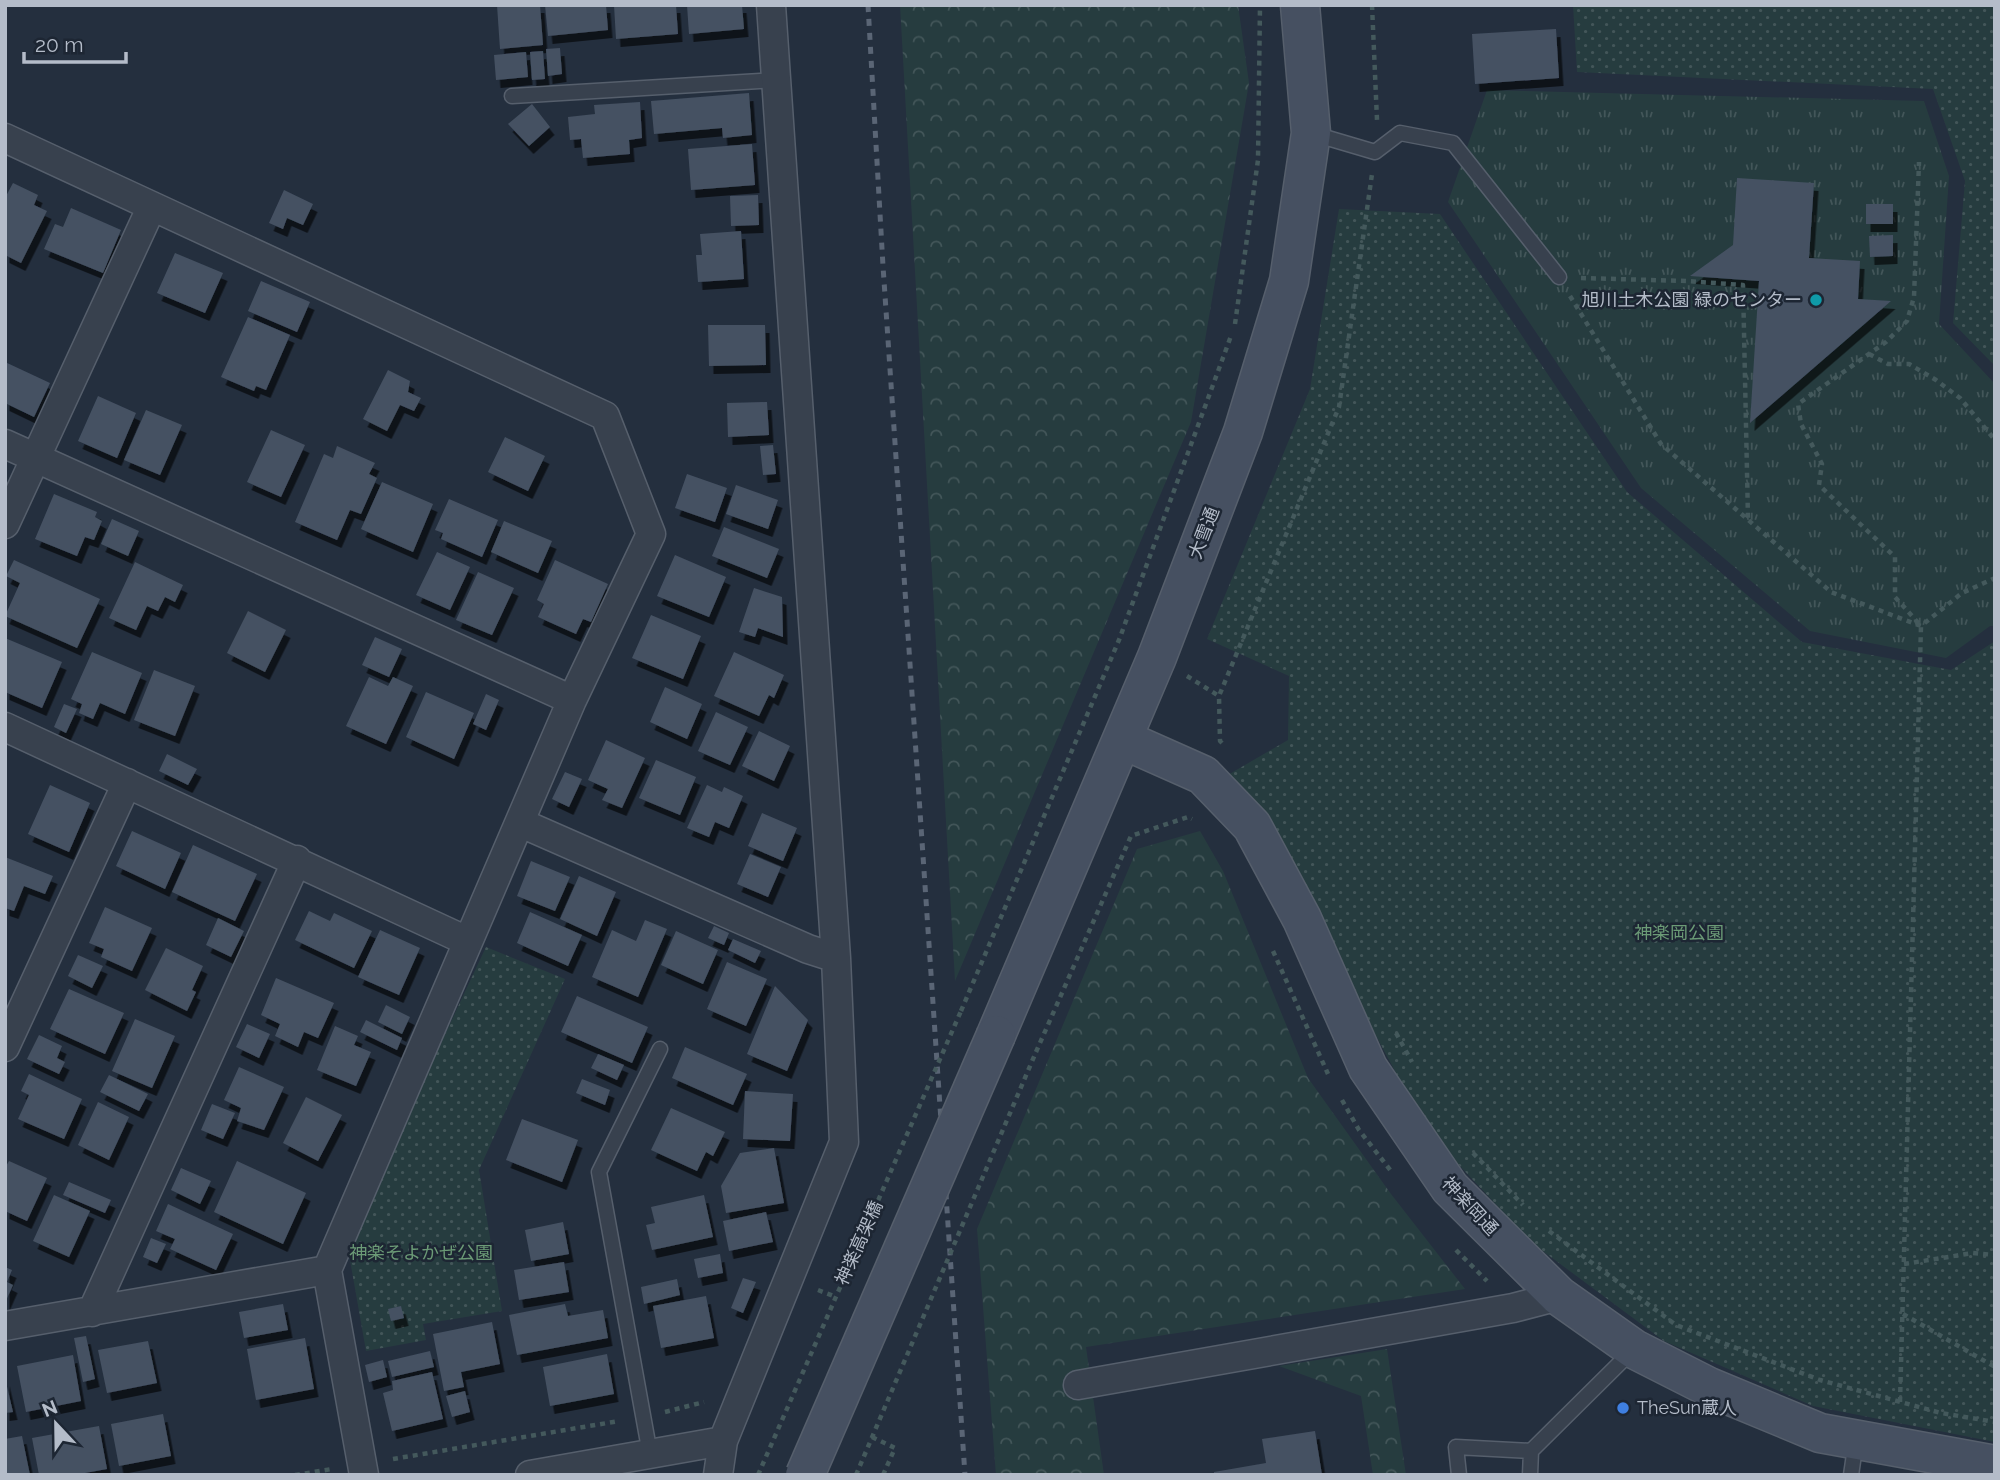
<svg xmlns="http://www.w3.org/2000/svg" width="2000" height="1480" font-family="Raleway,'Noto Sans JP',sans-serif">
  <defs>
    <pattern id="grass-tufts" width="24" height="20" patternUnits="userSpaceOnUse" patternTransform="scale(1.75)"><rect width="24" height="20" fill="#263c3f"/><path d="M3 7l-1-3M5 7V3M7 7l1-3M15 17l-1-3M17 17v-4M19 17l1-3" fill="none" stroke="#435659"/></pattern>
    <pattern id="forest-crowns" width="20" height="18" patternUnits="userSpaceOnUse" patternTransform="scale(1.75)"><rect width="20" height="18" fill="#263c3f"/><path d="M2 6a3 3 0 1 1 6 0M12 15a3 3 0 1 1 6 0" fill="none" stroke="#435659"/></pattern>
    <pattern id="park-dots" width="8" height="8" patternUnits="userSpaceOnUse" patternTransform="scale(1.75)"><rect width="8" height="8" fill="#263c3f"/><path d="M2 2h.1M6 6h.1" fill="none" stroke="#435659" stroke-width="1.8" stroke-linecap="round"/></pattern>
    <filter id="shadow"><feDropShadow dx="4.5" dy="8" stdDeviation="0" flood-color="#0009"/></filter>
  </defs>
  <rect width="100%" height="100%" fill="#242f3e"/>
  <path fill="url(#grass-tufts)" d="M1487 90 1924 101 1949 176 1939 324 1995 384V626H1990L1946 658 1810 631 1641 488 1448 202Z"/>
  <path fill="url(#forest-crowns)" d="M900 5H1238L1249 83 1191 422 955 981Z
    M1200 831 1223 871 1308 1078 1391 1194 1465 1289 1086 1347 1104 1475H996L977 1229 1137 849Z
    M1387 1349 1406 1475H1373L1361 1396 1279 1366Z"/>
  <path fill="url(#park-dots)" d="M1573 5H1995V366L1953 323 1965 181 1933 89 1577 72Z
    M1339 209 1440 214 1627 492 1802 642 1951 670 1995 641V1442L1813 1406 1664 1341 1532 1243 1427 1131 1358 1002 1226 776 1288 740 1289 676 1207 639 1310 389Z
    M486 947 565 979 479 1170 502 1311 423 1324 426 1340 366 1351 347 1243Z"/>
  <path fill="#455162" filter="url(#shadow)" d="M497 5H540L543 45 500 49Z
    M545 5H606L608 30 548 36Z
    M614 5H676L678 34 616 39Z
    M687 5H742L744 29 689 34Z
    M1556 29 1559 78 1475 84 1472 34Z
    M560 48 562 74 548 76 546 49Z
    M543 51 545 79 532 80 530 52Z
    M526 52 528 77 496 80 494 55Z
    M749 93 752 135 723 138 722 128 654 134 651 101Z
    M640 102 642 138 629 140 630 154 583 158 581 139 570 140 568 117 595 114 594 105Z
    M532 104 550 127 529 146 508 124Z
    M752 144 755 185 691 190 688 149Z
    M1737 178 1814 183 1809 258 1860 261 1858 299 1891 301 1750 423 1759 281 1690 276 1733 245Z
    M13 183 38 195 34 205 47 211 21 263 5 255V198Z
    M284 190 313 204 303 225 287 218 283 229 269 223Z
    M758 195 759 225 731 226 730 196Z
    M1866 204H1893V224H1866Z
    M71 208 121 230 103 273 44 249 55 224 63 227Z
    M741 231 744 279 698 282 696 255H702L700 234Z
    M1893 235V256L1870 257 1869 236Z
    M175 253 223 273 205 313 157 293Z
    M261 281 310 302 297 332 248 311Z
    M248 317 290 335 266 390 256 386 254 391 221 377Z
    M708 325H765L766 365 709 366Z
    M5 362 50 383 34 417 5 403Z
    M388 370 410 381 408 392 421 398 414 411 400 405 387 431 363 419Z
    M98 396 136 413 117 458 78 441Z
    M767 402 769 435 728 437 727 403Z
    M146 410 182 425 160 475 124 460Z
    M271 430 305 445 281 497 247 482Z
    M505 437 545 456 528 491 488 472Z
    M773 445 776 474 763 475 760 446Z
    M337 446 375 463 369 474 377 478 361 514 350 510 337 540 295 522 324 454 333 458Z
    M687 474 727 488 715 522 675 508Z
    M382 482 433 504 413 552 361 529Z
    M736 485 778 500 768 529 726 514Z
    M54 494 97 512 95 517 102 521 94 540 85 537 77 556 35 539Z
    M449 499 498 520 482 557 441 539 443 533 435 530Z
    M112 519 139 531 128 556 101 544Z
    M504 521 552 541 538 573 491 552Z
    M724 527 779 549 767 578 712 556Z
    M437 552 470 567 450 610 416 595Z
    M675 555 726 577 709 617 657 596Z
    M14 560 100 599 77 648 5 616 20 583 6 576Z
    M555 560 608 584 591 622 583 619 576 634 538 617 544 604 537 600Z
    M135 562 183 585 175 602 165 597 158 611 147 606 136 630 109 618Z
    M478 572 514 588 492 635 456 620Z
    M754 588 782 597 783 637 758 628 755 637 739 632Z
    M248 611 286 630 265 672 227 653Z
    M651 615 701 636 683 679 632 658Z
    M375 637 402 649 389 677 362 665Z
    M5 638 62 662 42 708 5 692Z
    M92 652 142 673 125 714 100 703 93 719 79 713 82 704 71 699Z
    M734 652 784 675 774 698 769 695 759 716 714 696Z
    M154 670 195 686 175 736 134 720Z
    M369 677 388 686 393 677 413 686 386 744 346 726Z
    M665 687 702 704 687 739 650 722Z
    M426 692 474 713 454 759 406 737Z
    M486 694 499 700 486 730 473 724Z
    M64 704 77 709 66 733 54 727Z
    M716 712 748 727 730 765 698 751Z
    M759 731 790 746 774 781 742 766Z
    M606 740 645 758 622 808 602 800 608 789 588 780Z
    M167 754 197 769 188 785 159 771Z
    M656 760 696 777 680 815 639 798Z
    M565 772 582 779 569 807 552 799Z
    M50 785 90 803 69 852 28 834Z
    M707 785 722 792 724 787 743 796 729 828 715 822 709 837 687 828Z
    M762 813 797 828 783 861 748 846Z
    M132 831 181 853 165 889 116 866Z
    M193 845 257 874 235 921 172 892Z
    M750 854 781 867 768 897 737 884Z
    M5 857 53 876 45 894 24 886 14 911 5 908Z
    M531 861 570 877 555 911 517 896Z
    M579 876 616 892 597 936 560 919Z
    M105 907 152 928 132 971 101 957 104 949 89 943Z
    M309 911 330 921 334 913 372 931 354 968 295 940Z
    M530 912 582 935 568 966 517 943Z
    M218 918 244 931 231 957 206 945Z
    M645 920 667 929 638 997 592 977 612 930 636 941Z
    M714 926 729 933 724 945 708 938Z
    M380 930 420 948 399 995 358 977Z
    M676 931 718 950 703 984 661 965Z
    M733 939 761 951 755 963 728 950Z
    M166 948 203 966 192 990 196 992 187 1011 145 990Z
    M78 955 103 966 92 988 68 976Z
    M727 962 767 979 746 1026 707 1009Z
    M276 978 334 1003 318 1038 304 1032 298 1047 275 1036 280 1024 261 1015Z
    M775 986 808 1020 787 1071 747 1054Z
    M69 989 124 1013 105 1054 50 1029Z
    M577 996 648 1027 632 1063 561 1032Z
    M386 1005 410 1017 402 1034 378 1022Z
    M135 1019 175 1036 152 1088 112 1071Z
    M366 1020 402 1038 397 1050 360 1032Z
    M247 1024 270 1034 259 1058 236 1047Z
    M335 1026 358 1036 354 1045 371 1052 356 1086 317 1070Z
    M39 1035 62 1046 57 1058 65 1062 59 1074 27 1059Z
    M685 1047 747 1074 733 1105 672 1078Z
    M598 1054 624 1065 617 1080 591 1068Z
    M239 1067 284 1087 264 1130 237 1121 241 1108 224 1100Z
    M29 1074 82 1099 64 1139 18 1119 29 1095 21 1091Z
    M109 1075 148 1094 139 1111 100 1092Z
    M582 1079 610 1090 605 1105 576 1093Z
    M745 1091 793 1094 790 1141 743 1139Z
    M306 1097 342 1115 318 1161 283 1143Z
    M98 1102 129 1117 109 1160 78 1145Z
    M212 1104 235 1113 223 1139 201 1130Z
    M671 1108 725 1132 713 1156 706 1152 697 1171 651 1150Z
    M522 1119 578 1140 562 1182 506 1160Z
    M774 1148 784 1203 726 1213 721 1186 740 1153Z
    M9 1161 47 1178 27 1221 5 1211V1168Z
    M237 1161 306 1193 283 1244 214 1212Z
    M181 1168 211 1181 200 1204 171 1190Z
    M69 1182 111 1200 105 1213 63 1195Z
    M54 1195 90 1211 69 1257 33 1241Z
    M704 1195 713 1237 652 1250 646 1225 655 1223 651 1207Z
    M168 1204 233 1234 216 1270 170 1249 175 1239 156 1231Z
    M766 1212 773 1242 729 1251 723 1221Z
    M563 1222 569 1254 531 1261 525 1230Z
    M151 1238 166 1244 157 1263 143 1257Z
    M720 1254 723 1273 698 1278 694 1259Z
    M564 1262 569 1292 519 1300 514 1270Z
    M5 1267 12 1270 7 1282 13 1285 5 1303Z
    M743 1278 756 1282 743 1313 731 1308Z
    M677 1279 680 1295 644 1304 641 1287Z
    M706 1296 714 1338 661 1348 653 1306Z
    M283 1304 288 1330 244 1338 239 1312Z
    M565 1304 568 1316 603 1310 608 1338 517 1355 509 1315Z
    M401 1306 404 1318 391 1321 388 1309Z
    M492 1322 500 1364 461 1372 464 1387 444 1391 433 1334Z
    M86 1336 95 1379 83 1382 74 1338Z
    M305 1338 314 1389 256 1400 247 1349Z
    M148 1341 157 1383 107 1393 98 1350Z
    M430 1351 434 1367 392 1377 388 1361Z
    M607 1354 614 1394 550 1406 543 1367Z
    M73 1355 81 1401 26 1412 17 1366Z
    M383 1360 387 1377 369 1382 365 1365Z
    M432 1372 443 1419 392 1431 383 1393 393 1390 392 1381Z
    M5 1378 13 1412 5 1413Z
    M465 1391 470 1412 452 1417 446 1396Z
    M163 1414 171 1456 119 1466 111 1424Z
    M99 1426 107 1469 74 1475H39L32 1438Z
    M1315 1431 1322 1475H1214V1472L1266 1463 1262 1439Z
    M22 1436 30 1475H5V1439Z"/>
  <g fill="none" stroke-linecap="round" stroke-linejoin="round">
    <g stroke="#565f6c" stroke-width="17">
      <path id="lane" d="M512 96 776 80
        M1314 134 1375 152 1400 133 1453 143 1559 277
        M650 1454 599 1172 660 1049
        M1459 1475 1456 1447 1531 1451
        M1530 1475 1531 1451 1633 1350
        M1851 1475 1856 1441"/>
    </g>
    <g stroke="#565f6c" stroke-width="31">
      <path id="street" d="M5 138 605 416 651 534 572 700 327 1270 364 1475
        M5 444 572 700
        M5 524 152 206
        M5 727 467 941
        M521 823 808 949 836 958
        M5 1047 127 783
        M92 1312 297 860
        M5 1326 327 1270
        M1078 1385 1513 1308 1559 1296
        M530 1475 723 1441
        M718 1475 723 1441 844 1142 836 958 771 5"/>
    </g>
    <g stroke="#565f6c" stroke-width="41">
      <path id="secondary" d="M1122 739 1203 775 1252 826 1302 919 1368 1068 1450 1188 1559 1296 1634 1349 1709 1387 1820 1433 1995 1465
        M996 1035 1157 657 1243 432 1289 281 1311 133 1300 5"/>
    </g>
    <path stroke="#44595c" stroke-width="4.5" stroke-dasharray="5 5" stroke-linecap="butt" d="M1372 5 1377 120
      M1581 278 1686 281 1743 285 1748 519
      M1570 296 1661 444 1831 592 1921 626 1962 593 1995 578
      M1235 324 1258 160 1260 5
      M1869 354 1888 364H1909L1936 380 1960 398 1995 440
      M1187 676 1219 696
      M1222 743 1220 741 1219 696 1339 407 1372 174
      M1273 951 1328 1074
      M961 1011 1119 640 1231 336
      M1396 1033 1412 1062
      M1036 1052 1131 836 1188 817 1192 819
      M1342 1100 1359 1130 1391 1171
      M1473 1153 1523 1205
      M1549 1231 1676 1325 1820 1380 1941 1413 1995 1422
      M1456 1250 1487 1281
      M1904 1264 1973 1253 1995 1255
      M818 1290 836 1297
      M1903 1314 1995 1367
      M1900 1402 1921 626 1895 597V557L1819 485 1822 464 1801 424 1798 404 1886 342 1907 321 1914 297 1919 162
      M665 1412 704 1402
      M872 1437 895 1448 883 1475
      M393 1459 619 1421
      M295 1475 332 1469"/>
    <use href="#lane" stroke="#38414e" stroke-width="14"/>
    <use href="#street" stroke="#38414e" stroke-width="28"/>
    <use href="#secondary" stroke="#465061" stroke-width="38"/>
    <path stroke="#5a6575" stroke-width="5" stroke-dasharray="7 7" stroke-linecap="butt" d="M868 5 883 266 965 1475"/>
    <g stroke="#565f6c" stroke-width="41" stroke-linecap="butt">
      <path id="secondary-bridge" d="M805 1475 996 1035"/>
    </g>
    <path stroke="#44595c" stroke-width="4.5" stroke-dasharray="5 5" stroke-linecap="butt" d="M758 1475 961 1011
      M856 1475 1036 1052"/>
    <use href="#secondary-bridge" stroke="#465061" stroke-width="38"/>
  </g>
  <circle fill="#0f9aa8" stroke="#1d2633" stroke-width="2.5" cx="1816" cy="300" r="7"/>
  <circle fill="#3f7fe0" stroke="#1d2633" stroke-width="2.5" cx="1623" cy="1408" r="7"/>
  <g text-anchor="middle" stroke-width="5" stroke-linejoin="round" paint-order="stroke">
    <g font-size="18" fill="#b4bcc9" stroke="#1d2633" text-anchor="end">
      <text x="1802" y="306">旭川土木公園 緑のセンター</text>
      <text x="1637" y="1414" text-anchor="start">TheSun蔵人</text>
    </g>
    <g font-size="18" fill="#b4bcc9" stroke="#1d2633">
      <text transform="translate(1204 533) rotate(-69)" y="6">大雪通</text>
      <text transform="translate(1470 1206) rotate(47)" y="6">神楽岡通</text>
      <text transform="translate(859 1243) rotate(-66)" y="6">神楽高架橋</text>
    </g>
    <g font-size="18" fill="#6b9a76" stroke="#1d2633">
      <text x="1679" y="939">神楽岡公園</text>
      <text x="421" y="1259">神楽そよかぜ公園</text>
    </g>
  </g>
  <rect width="2000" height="1480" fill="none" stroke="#b4bcc9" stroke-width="14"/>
  <g transform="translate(56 1424) rotate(338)" stroke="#1d2633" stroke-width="5" paint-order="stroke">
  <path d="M0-5L12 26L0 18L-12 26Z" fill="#b4bcc9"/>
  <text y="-10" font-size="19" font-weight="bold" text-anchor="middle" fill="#b4bcc9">N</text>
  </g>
  <path d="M24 52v10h102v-10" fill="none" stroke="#b4bcc9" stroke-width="3.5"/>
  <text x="35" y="52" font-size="21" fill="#b4bcc9" stroke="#1d2633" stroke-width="5" paint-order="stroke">20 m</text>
</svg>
